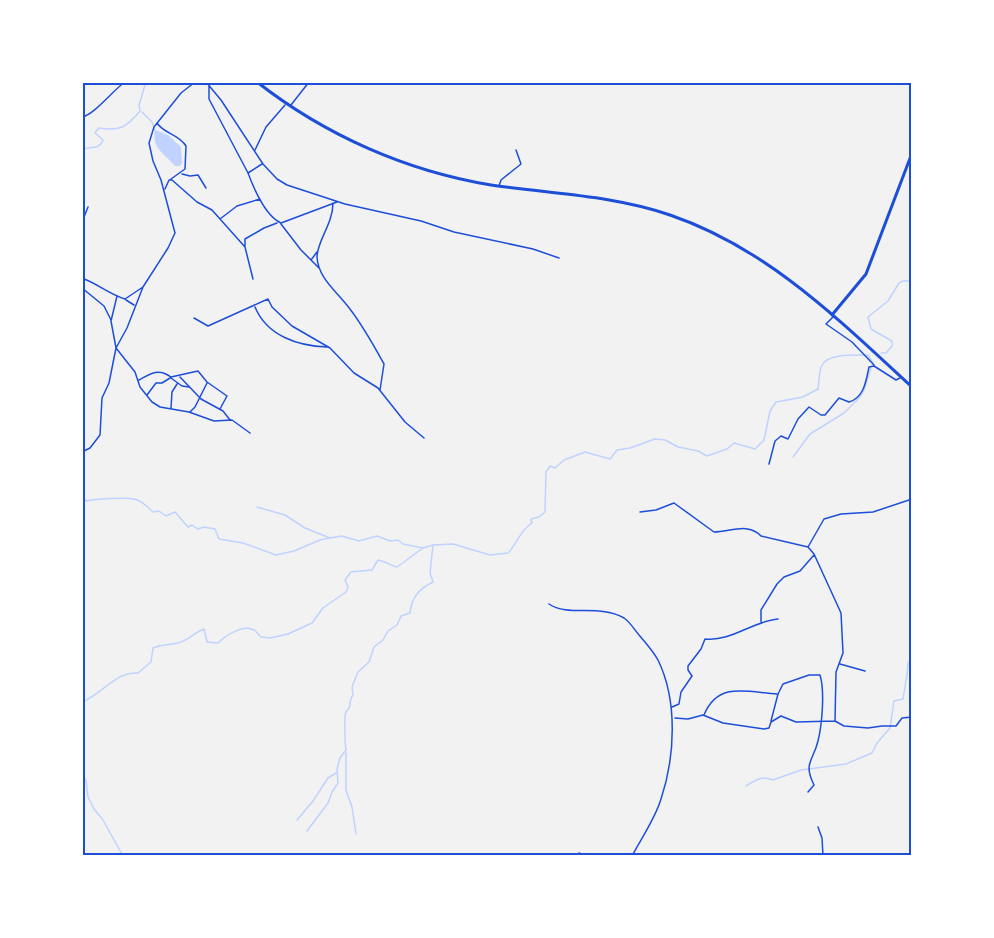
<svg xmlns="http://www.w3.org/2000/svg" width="994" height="938" font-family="Mulish,sans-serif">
  <rect width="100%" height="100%" fill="#f2f2f2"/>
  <path fill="#bfd3fe" d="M155 130 168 135 181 147 182 163 180 166H175C165 154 151 148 155 130Z"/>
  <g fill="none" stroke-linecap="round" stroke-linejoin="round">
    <path stroke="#bfd3fe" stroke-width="1.5" d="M142 112 152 122 155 130
      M82 150C91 145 99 151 103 140L95 133 99 128C120 131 126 128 140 111L139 105 146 82
      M912 310V326
      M881 353H886L892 346V341L871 329 868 317 888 301 899 283 903 281H912
      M793 457 810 434 844 413 860 397 864 390 871 368
      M82 498 87 501C93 499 127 497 134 499 141 500 148 507 153 512L159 511 166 516 175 512 188 527 192 525 198 529 204 527 215 529 219 539 243 543 276 555 294 551 320 540 330 538
      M257 507 285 515 305 528 330 538 342 536 359 541 377 536 390 541 398 540 403 544 423 548
      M82 702C103 694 114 672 138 673L151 662 153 648C161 644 169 645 178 643 188 641 195 632 204 629L207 642 218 643C225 636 243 624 254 630 257 631 258 635 261 637L270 638 288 634 312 623 323 608 346 592 348 587 345 580 351 572 372 570 378 560C386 561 390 566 397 567L423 548 433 545 453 544 490 555 508 553C518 542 519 532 532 523L531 519 539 517 545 512 546 472 550 466 555 468 564 460 585 452 610 459 617 450 630 448 655 439 665 440 678 447 698 451 707 456 727 449 734 443 755 449 764 440 770 411 776 402 803 397 818 389C819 382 819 371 822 365 828 353 857 355 868 355L873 363
      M346 753V790L352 807 356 834
      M82 775 86 780 88 797 94 809 103 820 123 856
      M746 786C756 780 762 775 773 780L801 770 846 764 872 753 877 743 890 728 894 701 903 699 907 675 908 663 912 659
      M297 820 313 801 328 778 336 773
      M307 831 328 803 332 792 338 783 337 769 340 758 346 750C345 745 344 715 346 712 347 710 348 710 349 708 351 702 349 700 353 695L352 687 358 672 369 662 374 647 383 640 388 631 397 625 401 616 410 613C411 598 420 588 433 582L430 573 433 545"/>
    <path stroke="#1d4ed8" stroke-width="1.5" d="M206 82 221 100 263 164 277 179 287 185 345 204 421 221 454 232 533 249 559 258
      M209 86V99L248 173
      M291 105 309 82
      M82 117C95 114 112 91 125 82
      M157 123C164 134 179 134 186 146L185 169 171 179
      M255 150 266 127 285 105
      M262 164 248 173C254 189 265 216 281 223L337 202
      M182 174 190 176 198 175 206 188
      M499 186 501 180 521 164 516 150
      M165 189 169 180H172L197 202 212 210 245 247
      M333 203C333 224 317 241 317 257 318 277 335 290 346 304 361 322 373 344 384 364L380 390
      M220 219 237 206 260 199
      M82 222 88 207
      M281 224 301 250 319 268
      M311 260 317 252
      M82 278C98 284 109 294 125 299L143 287
      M253 279 245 247V239L264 228 277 223
      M82 288 104 306 111 320
      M117 296 111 321 116 348 135 372 140 387 152 402 160 407 189 412 214 421 232 420 250 433
      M126 300 134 305
      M255 307C267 336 298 346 327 347
      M833 317 826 324 852 342 874 365
      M194 318 208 326 268 299 272 307 292 326 330 348 354 373 378 388 405 422 424 438
      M180 377 201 399 223 411 230 420
      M171 378 182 386 189 387
      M139 380C151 373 159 368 171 377L198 371 207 382 227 396 220 409
      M147 395 156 383H162L170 378
      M171 408 172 392 177 384
      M190 412 195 407 207 383
      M82 452 90 448 100 435 102 398 109 383 116 348 127 328 143 287 168 248 175 233 161 180 153 161 149 143 154 127 181 93 195 82
      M769 464 775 441 781 436 788 439 798 419 809 407 821 415H825L839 398 849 402C864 398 866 381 869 367L874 366 896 380 900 378
      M640 512 656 510 674 503 714 532C730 532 748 522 761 536L808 547 814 554 841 613 843 653 836 672 835 721
      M808 547 824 519 841 514 873 512 912 499
      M549 604C568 617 601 604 624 618 630 622 634 629 639 635 646 643 653 651 658 660 678 701 675 757 661 799 655 819 642 837 632 856
      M761 622V610L777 584 784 577 800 571 814 555
      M840 664 865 671
      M672 707 679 704 681 692 692 676 688 670V666L701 649 705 639C731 642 753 621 778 619
      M704 715C718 681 747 692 777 694
      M675 718 688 719 703 715 723 723 764 729 769 728 771 722 781 716 796 722 835 721 844 726 868 728 882 726H896L902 718 912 717
      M771 721 778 694 783 684 809 675H820C825 691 822 725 818 741 813 762 803 762 814 785L808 792
      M818 827 822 838 823 856
      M579 853 587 856"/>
    <path stroke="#1d4ed8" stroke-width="3" d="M257 82C325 135 406 171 491 185 551 194 612 195 670 215 767 248 838 319 912 387
      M832 315 866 274 912 153"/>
  </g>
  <rect width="994" height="938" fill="none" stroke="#ffffff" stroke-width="168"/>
  <rect x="84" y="84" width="826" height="770" fill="none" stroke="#1d4ed8" stroke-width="2"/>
</svg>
